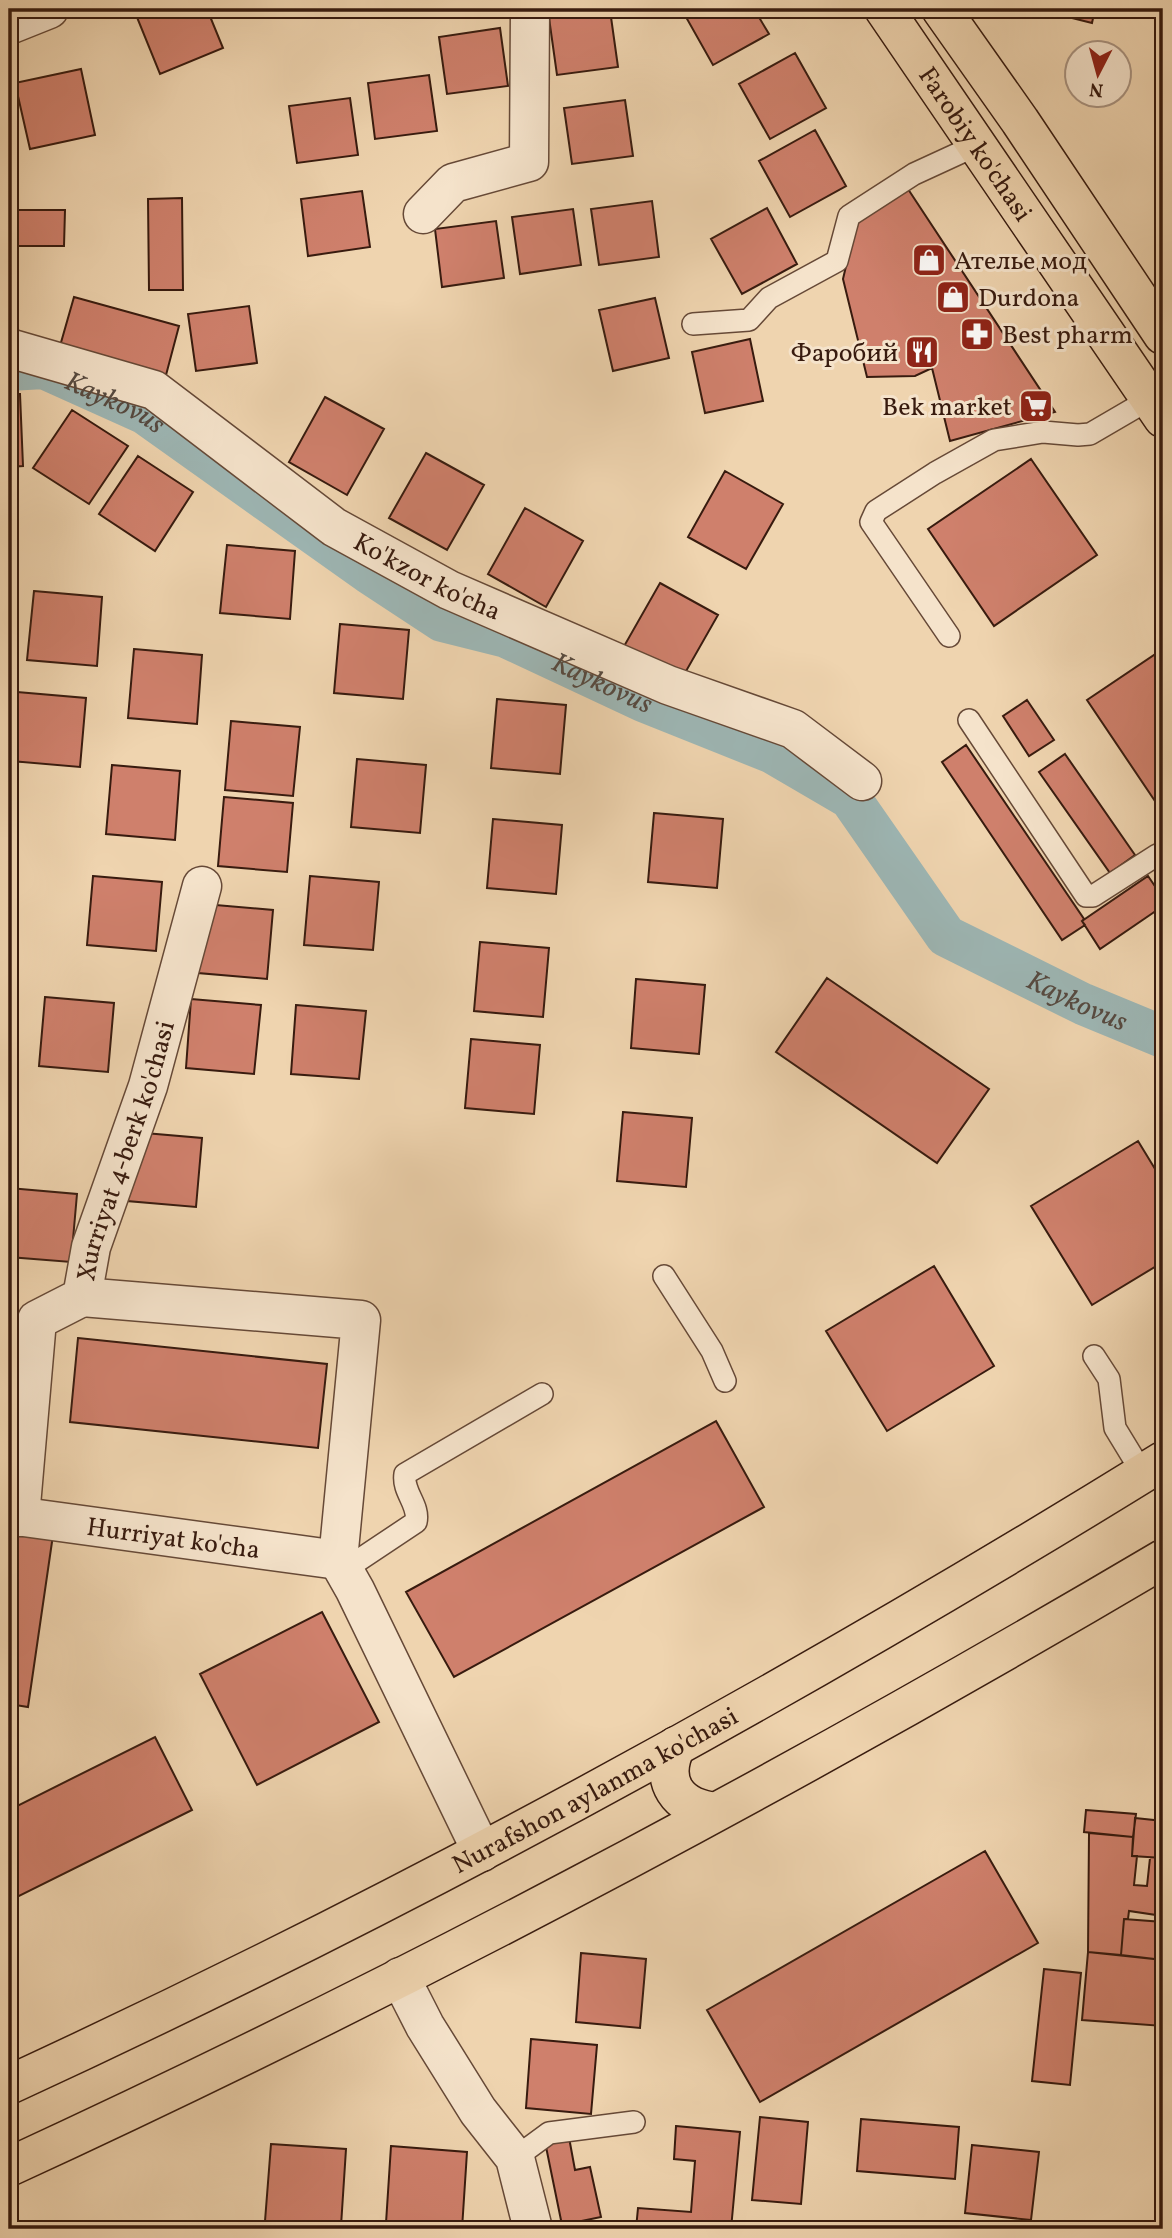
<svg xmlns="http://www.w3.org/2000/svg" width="1172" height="2238" font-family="Vollkorn,serif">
  <rect width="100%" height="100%" fill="#efd4af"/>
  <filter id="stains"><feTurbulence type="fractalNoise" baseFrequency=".00286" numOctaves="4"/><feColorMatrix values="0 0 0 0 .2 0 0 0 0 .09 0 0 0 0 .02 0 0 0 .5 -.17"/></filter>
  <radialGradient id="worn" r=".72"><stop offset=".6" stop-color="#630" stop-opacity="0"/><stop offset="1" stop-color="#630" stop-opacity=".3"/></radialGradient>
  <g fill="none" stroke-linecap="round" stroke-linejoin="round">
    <path stroke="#9db6b4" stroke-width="42" id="s1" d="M9 370 44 368 144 413 369 573 442 621 506 637 643 701 773 753 850 798 946 936 1083 1004 1163 1037"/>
  </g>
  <path fill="#cf806c" stroke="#381b0f" stroke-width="2" d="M138 9H207L223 48 160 74 134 10Z
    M684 9H754L769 34 713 65 682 10Z
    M1044 9H1095L1092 23 1044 11Z
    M610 10 618 67 557 75 549 18Z
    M500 28 508 86 447 94 439 37Z
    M795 53 826 108 770 139 739 84Z
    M81 69 95 135 30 149 15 83Z
    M429 75 437 131 375 139 368 83Z
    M350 98 358 155 297 163 289 106Z
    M625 100 633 156 572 164 564 108Z
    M815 130 846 186 790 217 759 161Z
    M906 186 1055 412 950 441 932 368 915 376 867 377 843 279 857 219Z
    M362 191 370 247 308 256 301 199Z
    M182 198 183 290H149L148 199Z
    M652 201 659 257 599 265 591 209Z
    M767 208 797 264 742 294 711 239Z
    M573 209 581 265 520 274 512 217Z
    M18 210H65L64 246H9V219H17Z
    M496 221 504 278 442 287 435 229Z
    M74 297 179 326 166 375 60 346Z
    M655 298 669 358 613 371 599 310Z
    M249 306 257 363 196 371 188 314Z
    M750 339 763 401 705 413 692 352Z
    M9 394H20L23 466 9 467Z
    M325 397 384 429 347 495 289 462Z
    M72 410 128 446 89 504 33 468Z
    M426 453 484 485 447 550 389 518Z
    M138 456 193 492 155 551 99 514Z
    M1031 459 1097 555 994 626 928 529Z
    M725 471 783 504 746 569 688 537Z
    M525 508 583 541 546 607 488 574Z
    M227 545 295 551 290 619 220 613Z
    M660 583 718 615 681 680 623 648Z
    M34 591 102 597 97 666 27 660Z
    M340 624 409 630 403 699 334 693Z
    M134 649 202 655 197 724 128 718Z
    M1163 649V813L1087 700Z
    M17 692 86 698 80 767 11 761Z
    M497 699 566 705 560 774 491 768Z
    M1027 700 1054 740 1029 756 1003 716Z
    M231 721 300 727 293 796 225 790Z
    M966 745 1084 919 1082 921 1085 925 1062 940 942 762Z
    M1065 754 1135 855 1110 873 1039 772Z
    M357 759 426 765 420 833 351 827Z
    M112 765 180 771 175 840 106 834Z
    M224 797 293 803 287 872 218 866Z
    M654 813 723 819 717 888 648 882Z
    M493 819 562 825 556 894 487 888Z
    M93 876 162 882 156 951 87 945Z
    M310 876 379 882 373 950 304 945Z
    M1148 876 1163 898V906L1100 949 1082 921Z
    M204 904 273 910 267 979 198 973Z
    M480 942 549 948 543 1017 474 1011Z
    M827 978 989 1089 937 1163 776 1052Z
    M636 979 705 985 699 1054 631 1048Z
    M45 997 114 1003 108 1072 39 1066Z
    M191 999 261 1005 254 1074 186 1068Z
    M296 1005 366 1011 359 1079 291 1074Z
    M471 1039 540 1045 534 1114 465 1108Z
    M623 1112 692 1118 686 1187 617 1181Z
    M133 1132 202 1138 196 1207 127 1201Z
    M1138 1141 1163 1182V1262L1092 1305 1031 1206Z
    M9 1188 77 1194 71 1262 9 1257Z
    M934 1266 994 1366 887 1431 826 1331Z
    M78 1338 327 1364 318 1448 70 1422Z
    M716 1421 764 1507 454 1677 406 1592Z
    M9 1529 53 1535 28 1707 9 1704Z
    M322 1612 379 1722 257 1785 200 1674Z
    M155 1737 192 1810 9 1901V1810Z
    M1086 1810 1136 1814 1133 1837 1084 1832Z
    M1135 1818 1163 1821V1858L1132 1856Z
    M1089 1833 1133 1837 1132 1856H1137L1134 1885 1147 1886 1150 1858H1163V1916L1129 1911 1128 1919H1124L1121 1955 1088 1952Z
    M985 1851 1038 1943 760 2102 707 2010Z
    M1124 1919 1163 1922V1960L1121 1955Z
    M1088 1952 1163 1960V2026L1082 2020Z
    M581 1953 646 1959 640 2028 576 2022Z
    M1044 1969 1081 1973 1070 2085 1032 2081Z
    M531 2039 597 2045 591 2114 526 2108Z
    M760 2117 808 2122 801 2204 752 2200Z
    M861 2119 959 2127 955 2179 857 2171Z
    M676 2126 740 2132 731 2229H636L638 2208 691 2212 695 2161 674 2159Z
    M568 2132 575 2170 590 2167 601 2217 562 2225 544 2137Z
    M271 2144 346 2149 341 2226 265 2221Z
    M972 2145 1039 2152 1031 2220 965 2213Z
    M391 2146 467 2152 462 2229 386 2223Z"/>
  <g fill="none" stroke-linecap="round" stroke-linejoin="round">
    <g stroke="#664937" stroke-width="24">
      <path id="lane" d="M693 324 749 320 769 298 837 261 849 216 914 174 977 145
        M949 636 871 522 876 511 935 473 994 440 1043 432 1078 435 1090 434 1150 399
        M969 720 1086 896H1093L1157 855
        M664 1276 712 1351 725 1381
        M1094 1356 1109 1379 1115 1428 1143 1474
        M344 1570 416 1522C420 1505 402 1492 405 1474L542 1394
        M515 2158 549 2133 634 2122"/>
    </g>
    <g stroke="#664937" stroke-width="41">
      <g id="street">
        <path d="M9 25 49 9"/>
        <path d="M423 214 453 183 529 162 530 9"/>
        <path id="s2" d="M9 348 154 390 334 527 449 590 668 685 793 729 862 781"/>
        <path d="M82 1297 361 1320 338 1560"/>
        <path id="s3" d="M9 1515 338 1560"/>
        <path id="s4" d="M20 1517 37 1320 82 1297 91 1247 148 1086 202 886"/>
        <path d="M338 1560 355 1590 482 1852"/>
        <path d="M400 1977 425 2026 478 2111 515 2158 533 2229"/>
      </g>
    </g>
    <g stroke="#381b0f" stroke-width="41">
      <g id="primary">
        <path id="s5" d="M884 9 1163 418"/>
        <path d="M941 9 1020 121 1163 335"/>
        <path d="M676 1746C659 1782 677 1807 715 1812"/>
        <path id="s6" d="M9 2085C406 1902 791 1691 1163 1461"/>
        <path d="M9 2167C404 1985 789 1780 1163 1559"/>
      </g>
    </g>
    <use href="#lane" stroke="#f5e3cb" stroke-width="21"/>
    <use href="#street" stroke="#f5e3cb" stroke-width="38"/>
    <use href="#primary" stroke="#efd4af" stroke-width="38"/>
  </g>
  <defs>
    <g id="shop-square" transform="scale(1.75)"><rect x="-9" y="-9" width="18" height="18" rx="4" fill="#8f2418" stroke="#f5e3cb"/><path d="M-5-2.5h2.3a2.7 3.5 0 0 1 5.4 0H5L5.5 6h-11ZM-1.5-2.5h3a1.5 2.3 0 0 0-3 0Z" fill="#fff"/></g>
    <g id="pharmacy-square" transform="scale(1.75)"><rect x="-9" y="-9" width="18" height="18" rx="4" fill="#8f2418" stroke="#f5e3cb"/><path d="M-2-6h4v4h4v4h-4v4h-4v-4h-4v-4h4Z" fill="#fff"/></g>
    <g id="restaurant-square" transform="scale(1.75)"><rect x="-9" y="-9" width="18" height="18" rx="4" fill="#8f2418" stroke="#f5e3cb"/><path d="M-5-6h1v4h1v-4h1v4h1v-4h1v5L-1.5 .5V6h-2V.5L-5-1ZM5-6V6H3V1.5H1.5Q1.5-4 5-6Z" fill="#fff"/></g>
    <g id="supermarket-square" transform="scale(1.75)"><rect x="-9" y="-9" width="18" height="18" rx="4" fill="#8f2418" stroke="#f5e3cb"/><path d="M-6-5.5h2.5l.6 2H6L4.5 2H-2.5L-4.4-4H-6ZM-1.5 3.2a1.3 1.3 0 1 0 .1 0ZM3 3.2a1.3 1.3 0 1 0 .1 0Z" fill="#fff"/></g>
  </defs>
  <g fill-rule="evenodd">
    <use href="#shop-square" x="929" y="260"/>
    <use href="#shop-square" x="953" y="297"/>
    <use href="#pharmacy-square" x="977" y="334"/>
    <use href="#restaurant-square" x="922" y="352"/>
    <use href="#supermarket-square" x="1036" y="406"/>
  </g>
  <g text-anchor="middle" stroke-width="6" stroke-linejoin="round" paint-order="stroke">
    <g font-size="26" fill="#381b0f" stroke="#f5e3cb">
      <text dy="9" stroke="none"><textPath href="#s5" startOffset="163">Farobiy ko'chasi</textPath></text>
      <text dy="9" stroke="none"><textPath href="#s2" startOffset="483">Ko'kzor ko'cha</textPath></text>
      <text dy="9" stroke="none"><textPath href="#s4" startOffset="401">Xurriyat 4-berk ko'chasi</textPath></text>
      <text dy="9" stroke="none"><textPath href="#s3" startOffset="166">Hurriyat ko'cha</textPath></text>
      <text dy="9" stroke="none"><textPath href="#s6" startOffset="656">Nurafshon aylanma ko'chasi</textPath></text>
    </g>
    <g font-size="26" fill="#381b0f" stroke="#f5e3cb" text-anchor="start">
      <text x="954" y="269">Ателье мод</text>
      <text x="978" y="306">Durdona</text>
      <text x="1002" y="343">Best pharm</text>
      <text x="898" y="361" text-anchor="end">Фаробий</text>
      <text x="1012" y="415" text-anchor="end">Bek market</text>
    </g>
    <g font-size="28" font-style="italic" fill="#564a41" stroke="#f5e3cb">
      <text dy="10" stroke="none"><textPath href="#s1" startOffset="114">Kaykovus</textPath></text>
      <text dy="10" stroke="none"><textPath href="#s1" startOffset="681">Kaykovus</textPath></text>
      <text dy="10" stroke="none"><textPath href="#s1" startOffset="1269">Kaykovus</textPath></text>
    </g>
  </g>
  <rect width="1172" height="2238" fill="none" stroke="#efd4af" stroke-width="35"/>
  <rect x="10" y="10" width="1151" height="2217" fill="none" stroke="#381b0f" stroke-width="3.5"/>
  <rect x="18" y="18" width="1137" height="2203" fill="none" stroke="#381b0f" stroke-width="2"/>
  <g transform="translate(1098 74) rotate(186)"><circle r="33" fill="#f5e3cb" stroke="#a99380" stroke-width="2"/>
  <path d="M0-5L12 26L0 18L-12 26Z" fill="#8f2418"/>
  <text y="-10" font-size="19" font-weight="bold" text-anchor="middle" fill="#381b0f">N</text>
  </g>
  <rect width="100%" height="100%" filter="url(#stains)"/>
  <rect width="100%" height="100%" fill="url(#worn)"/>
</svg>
